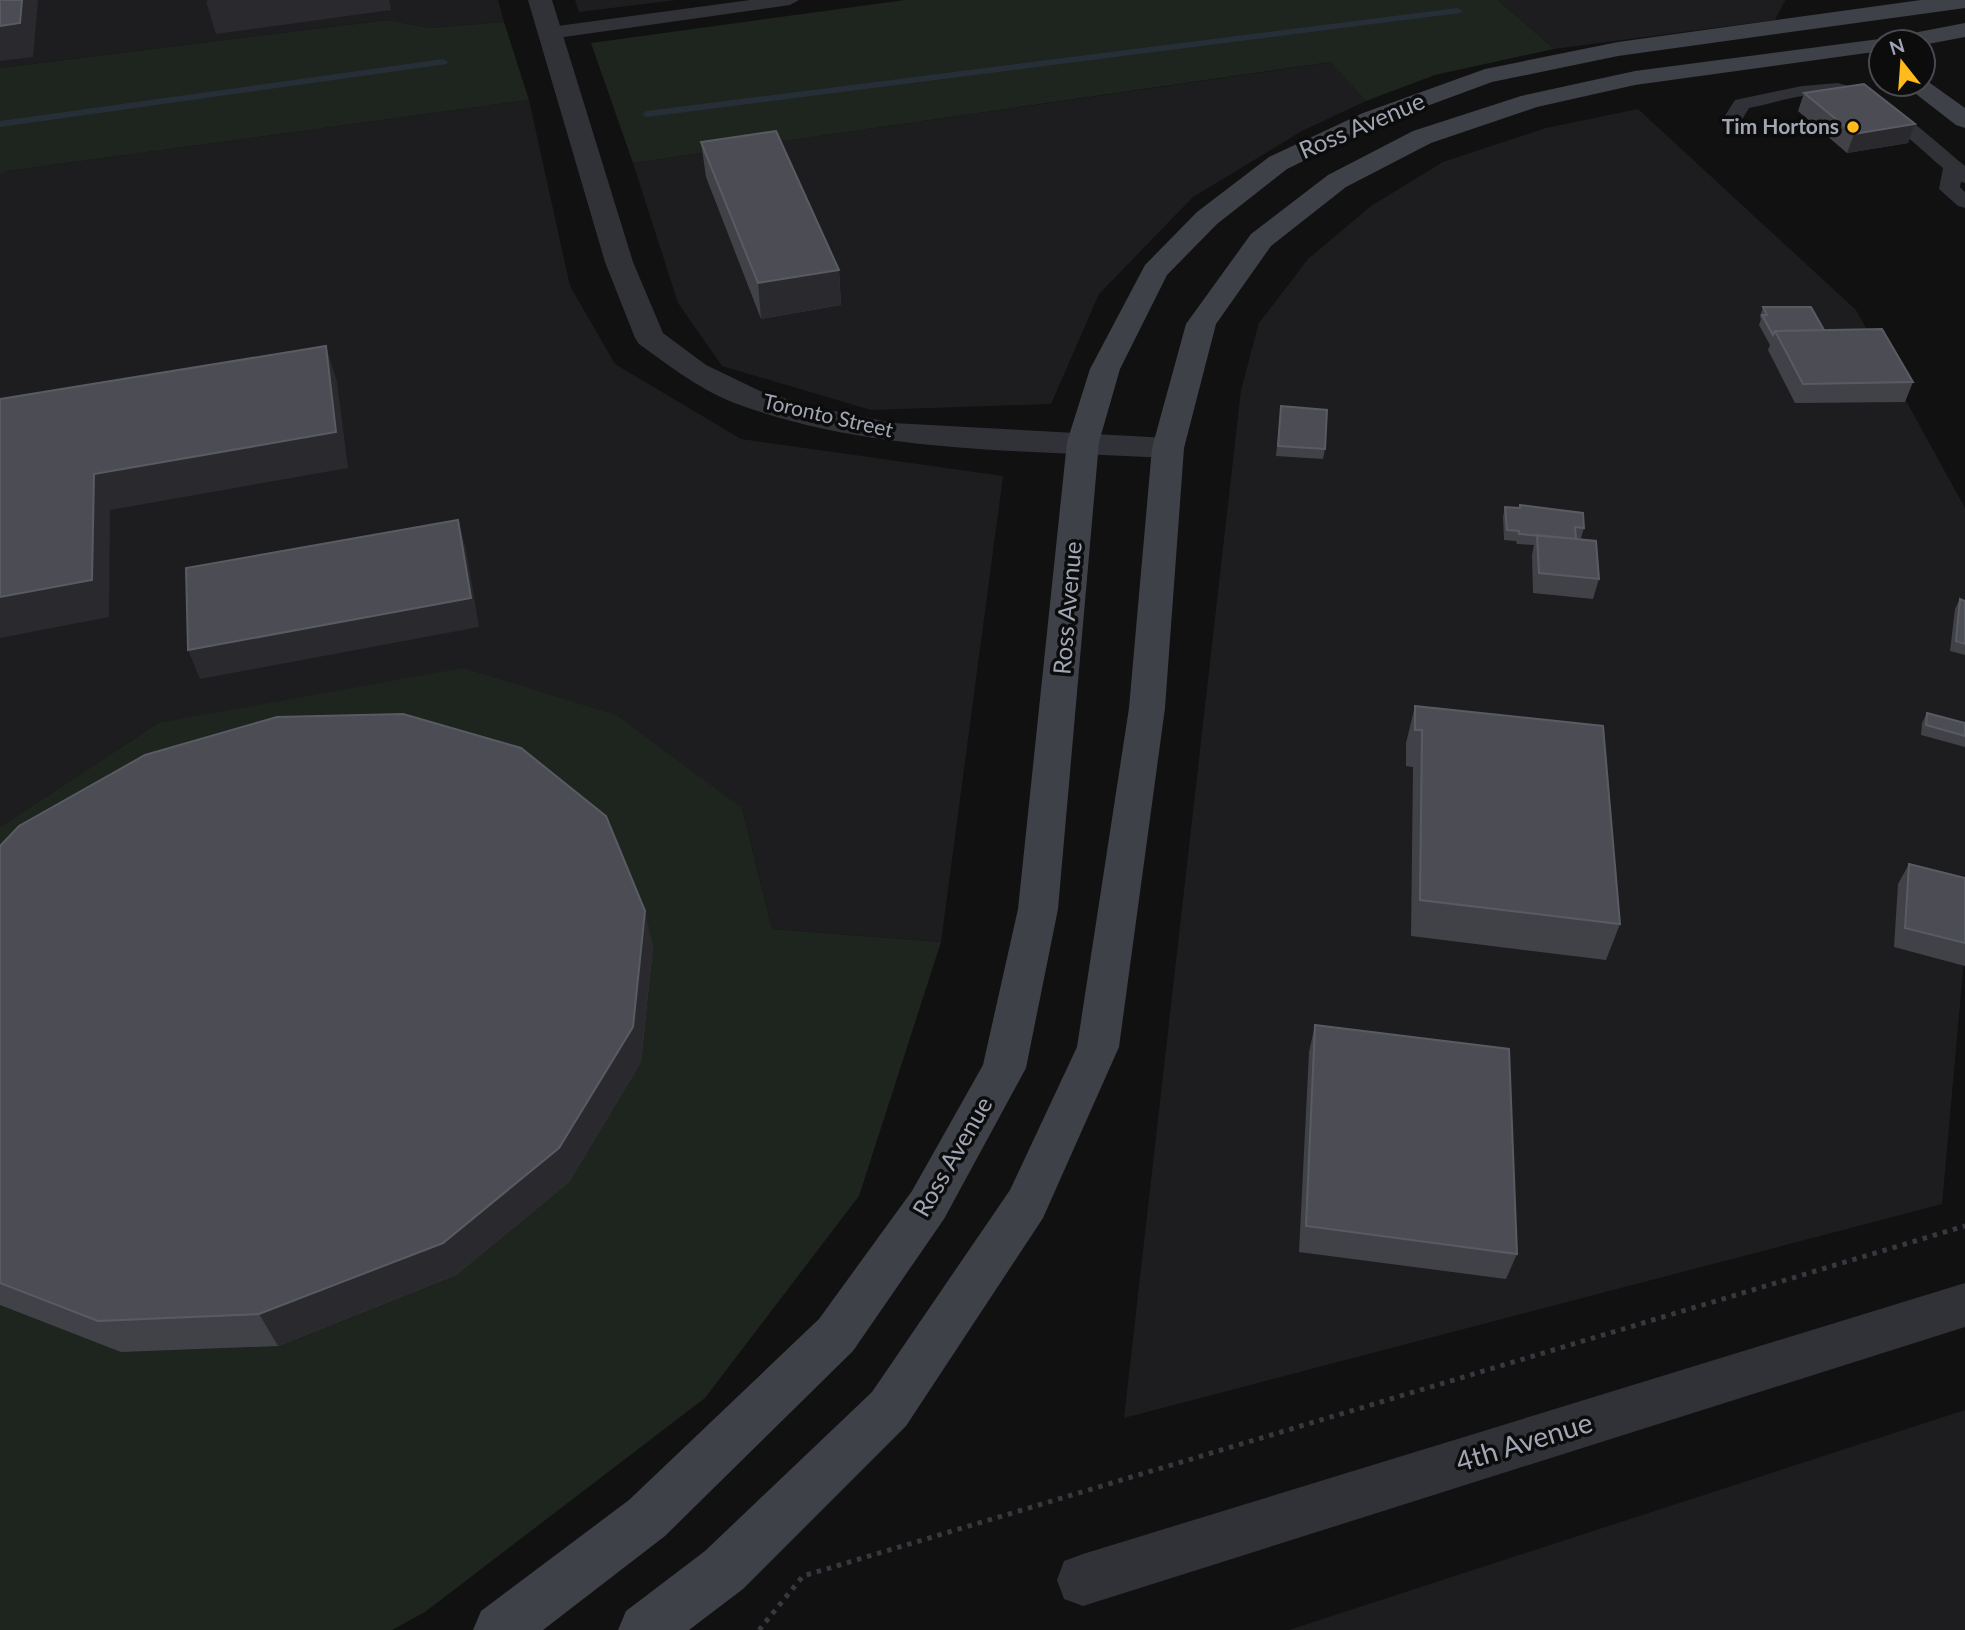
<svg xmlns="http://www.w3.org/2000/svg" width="1965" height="1630" font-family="Lato,sans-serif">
  <rect width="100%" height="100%" fill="#111112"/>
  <path fill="#1d1d1f" d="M0 0H498L504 22 430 28 387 20 0 68Z
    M575 0H677L579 12Z
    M1498 0H1785V1L1775 20 1554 49Z
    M1332 62 1366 101 1302 131 1193 197 1099 294 1051 404 871 410 722 366 678 303 633 163Z
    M529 100 570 286 615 364 741 439 1003 476 941 942 772 929 742 808 158 723 0 827V175L7 171Z
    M1638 109 1856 310 1965 508V949L1942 1204 1124 1418 1241 390 1259 323 1308 259 1371 206 1443 162 1546 128Z
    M1965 1410V1630H1289Z"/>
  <path fill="#1d251e" d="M905 0H1498L1554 49 1435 75 1366 101 1331 62 633 163 591 43Z
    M388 20 430 28 504 22 529 100 7 171 0 175V68Z
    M463 668 616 715 742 808 772 929 941 942 859 1196 705 1398 425 1612 392 1630H0V827L158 723Z"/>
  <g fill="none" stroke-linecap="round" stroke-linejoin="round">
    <path fill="#262f37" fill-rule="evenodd" d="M1457 8 1462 11 1460 13 647 117 642 114 647 111Z
      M443 59 448 62 447 64 0 127V121Z"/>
    <path stroke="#37393f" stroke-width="5" stroke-dasharray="4.5 6" stroke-linecap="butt" d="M759 1630 803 1576 1965 1226"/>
    <path fill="#313238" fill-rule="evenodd" d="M750 0H799L790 5 550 39 541 33 550 27Z
      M1838 83C1889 96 1926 134 1965 166V183L1961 182 1960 187 1965 192V208L1958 206 1939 189 1943 168C1917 146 1874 103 1841 96 1812 89 1777 103 1749 108L1738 126H1724L1721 122 1735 100 1802 86Z"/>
    <path fill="#313238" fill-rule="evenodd" d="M528 0H552L633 262 663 333 706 365 760 391 810 406 893 423 1168 438 1179 441 1184 448 1179 455 1168 458C1025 450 876 454 740 405 703 392 671 367 639 344L635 338 605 262Z
      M1965 1283V1327L1083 1606 1064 1599 1057 1580 1064 1561 1083 1554Z"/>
    <path fill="#3f4148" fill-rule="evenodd" d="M1921 0H1965V8L1618 56 1492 82 1381 123 1287 169 1217 224 1167 275 1120 369 1099 442 1058 909 1026 1068 1019 1081 944 1219 853 1351 665 1536 543 1630H473L481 1611 629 1500 819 1319 912 1191 983 1065 1018 909 1067 442 1090 369 1145 265 1197 212 1269 157 1363 113 1485 69 1618 42Z
      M1965 23V37L1923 45V42H1881V51L1635 85 1537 107 1431 143 1346 187 1271 246 1216 324 1184 448 1165 708 1119 1047 1043 1218 906 1426 743 1589 689 1630H618L626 1611 705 1551 872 1392 1010 1190 1077 1047 1129 708 1152 448 1186 324 1251 234 1328 175 1413 131 1521 96 1635 71 1887 38Z
      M1923 78 1965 108V128L1956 125 1903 84H1923Z"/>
  </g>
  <path fill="#414248" d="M1804 93 1915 124 1908 143 1847 153 1798 111Z
    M701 142 839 270 841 305 761 319 706 177Z
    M1763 307 1824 330 1913 382 1905 402 1795 403 1768 350 1770 345 1759 325 1761 319 1760 317Z
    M1281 406 1325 449 1323 459 1276 456Z
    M1520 505 1584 528 1581 538H1576L1599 579 1593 599 1533 593 1532 555 1534 545 1517 544 1516 541 1504 540 1503 517 1505 507 1519 508Z
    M1960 599 1965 601V655L1950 651 1955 609Z
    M1415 706 1620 924 1606 960 1411 936 1413 767 1406 766V743Z
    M1927 713 1965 723V747L1921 735 1922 723Z
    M0 846 653 946 641 1062 569 1182 456 1275 278 1346 121 1352 0 1305Z
    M1909 864 1965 878V966L1894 947 1898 884Z
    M1315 1025 1517 1254 1506 1279 1299 1252 1309 1052Z"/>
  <path fill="#2a2a2e" d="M22 0H38L33 57 0 61V26Z
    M210 0H389L391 10 216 34 206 1Z
    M1915 124 1908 143 1847 153 1854 134Z
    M839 270 841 305 761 319 758 283Z
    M326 346 337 382 348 468 110 510 109 617 0 638V597L94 474Z
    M458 520 466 549 479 627 200 679 188 650Z
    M645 911 653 946 641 1062 569 1182 456 1275 278 1346 259 1314Z"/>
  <path fill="#4c4d54" stroke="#595b63" stroke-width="2" d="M0 0H22L20 23 0 26Z
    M1864 84 1915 124 1854 134 1804 93Z
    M776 131 839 270 758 283 701 142Z
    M1763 307H1811L1824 330 1775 331 1773 335 1762 315H1767Z
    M1882 329 1913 382 1803 384 1775 331Z
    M326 346 336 432 94 474 92 580 0 597V399Z
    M1281 406 1327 410 1325 449 1278 446Z
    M1520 505 1583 513 1584 528 1575 527 1576 539 1519 534V531L1507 530 1505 507 1520 508Z
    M458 520 471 598 188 650 186 568Z
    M1537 535 1596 541 1599 579 1539 573Z
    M1960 599 1965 601V644L1956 641Z
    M1415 706 1603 726 1620 924 1420 900 1422 730H1415Z
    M1927 713 1965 723V736L1926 725Z
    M403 714 521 748 606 816 645 911 633 1027 559 1148 443 1243 259 1314 98 1321 0 1283V846L19 826 145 755 277 717Z
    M1909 864 1965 878V943L1905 928Z
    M1315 1025 1509 1049 1517 1254 1306 1226Z"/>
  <circle fill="#ffbb1c" stroke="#0c0c0d" stroke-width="2.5" cx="1853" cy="127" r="7"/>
  <g text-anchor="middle" stroke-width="7" stroke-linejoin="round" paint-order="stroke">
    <g font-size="21" font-weight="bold" fill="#a1a6b4" stroke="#0c0c0d" text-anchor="end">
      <text x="1839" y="134">Tim Hortons</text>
    </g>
    <g font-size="21" fill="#a1a6b4" stroke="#0c0c0d">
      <text transform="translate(828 416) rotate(13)" y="7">Toronto Street</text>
    </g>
    <g font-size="24" fill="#a1a6b4" stroke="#0c0c0d">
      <text transform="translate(1362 126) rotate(-23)" y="8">Ross Avenue</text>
      <text transform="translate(1068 608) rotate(-85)" y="8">Ross Avenue</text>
      <text transform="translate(953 1157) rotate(-60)" y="8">Ross Avenue</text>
    </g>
    <g font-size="28" fill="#a1a6b4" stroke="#0c0c0d">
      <text transform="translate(1524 1442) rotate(-17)" y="10">4th Avenue</text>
    </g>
  </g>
  <g transform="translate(1902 63) rotate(343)"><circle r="33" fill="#0c0c0d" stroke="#484a50" stroke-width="2"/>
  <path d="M0-5L12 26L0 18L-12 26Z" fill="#ffbb1c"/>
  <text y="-10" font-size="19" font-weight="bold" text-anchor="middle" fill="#a1a6b4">N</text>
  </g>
</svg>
